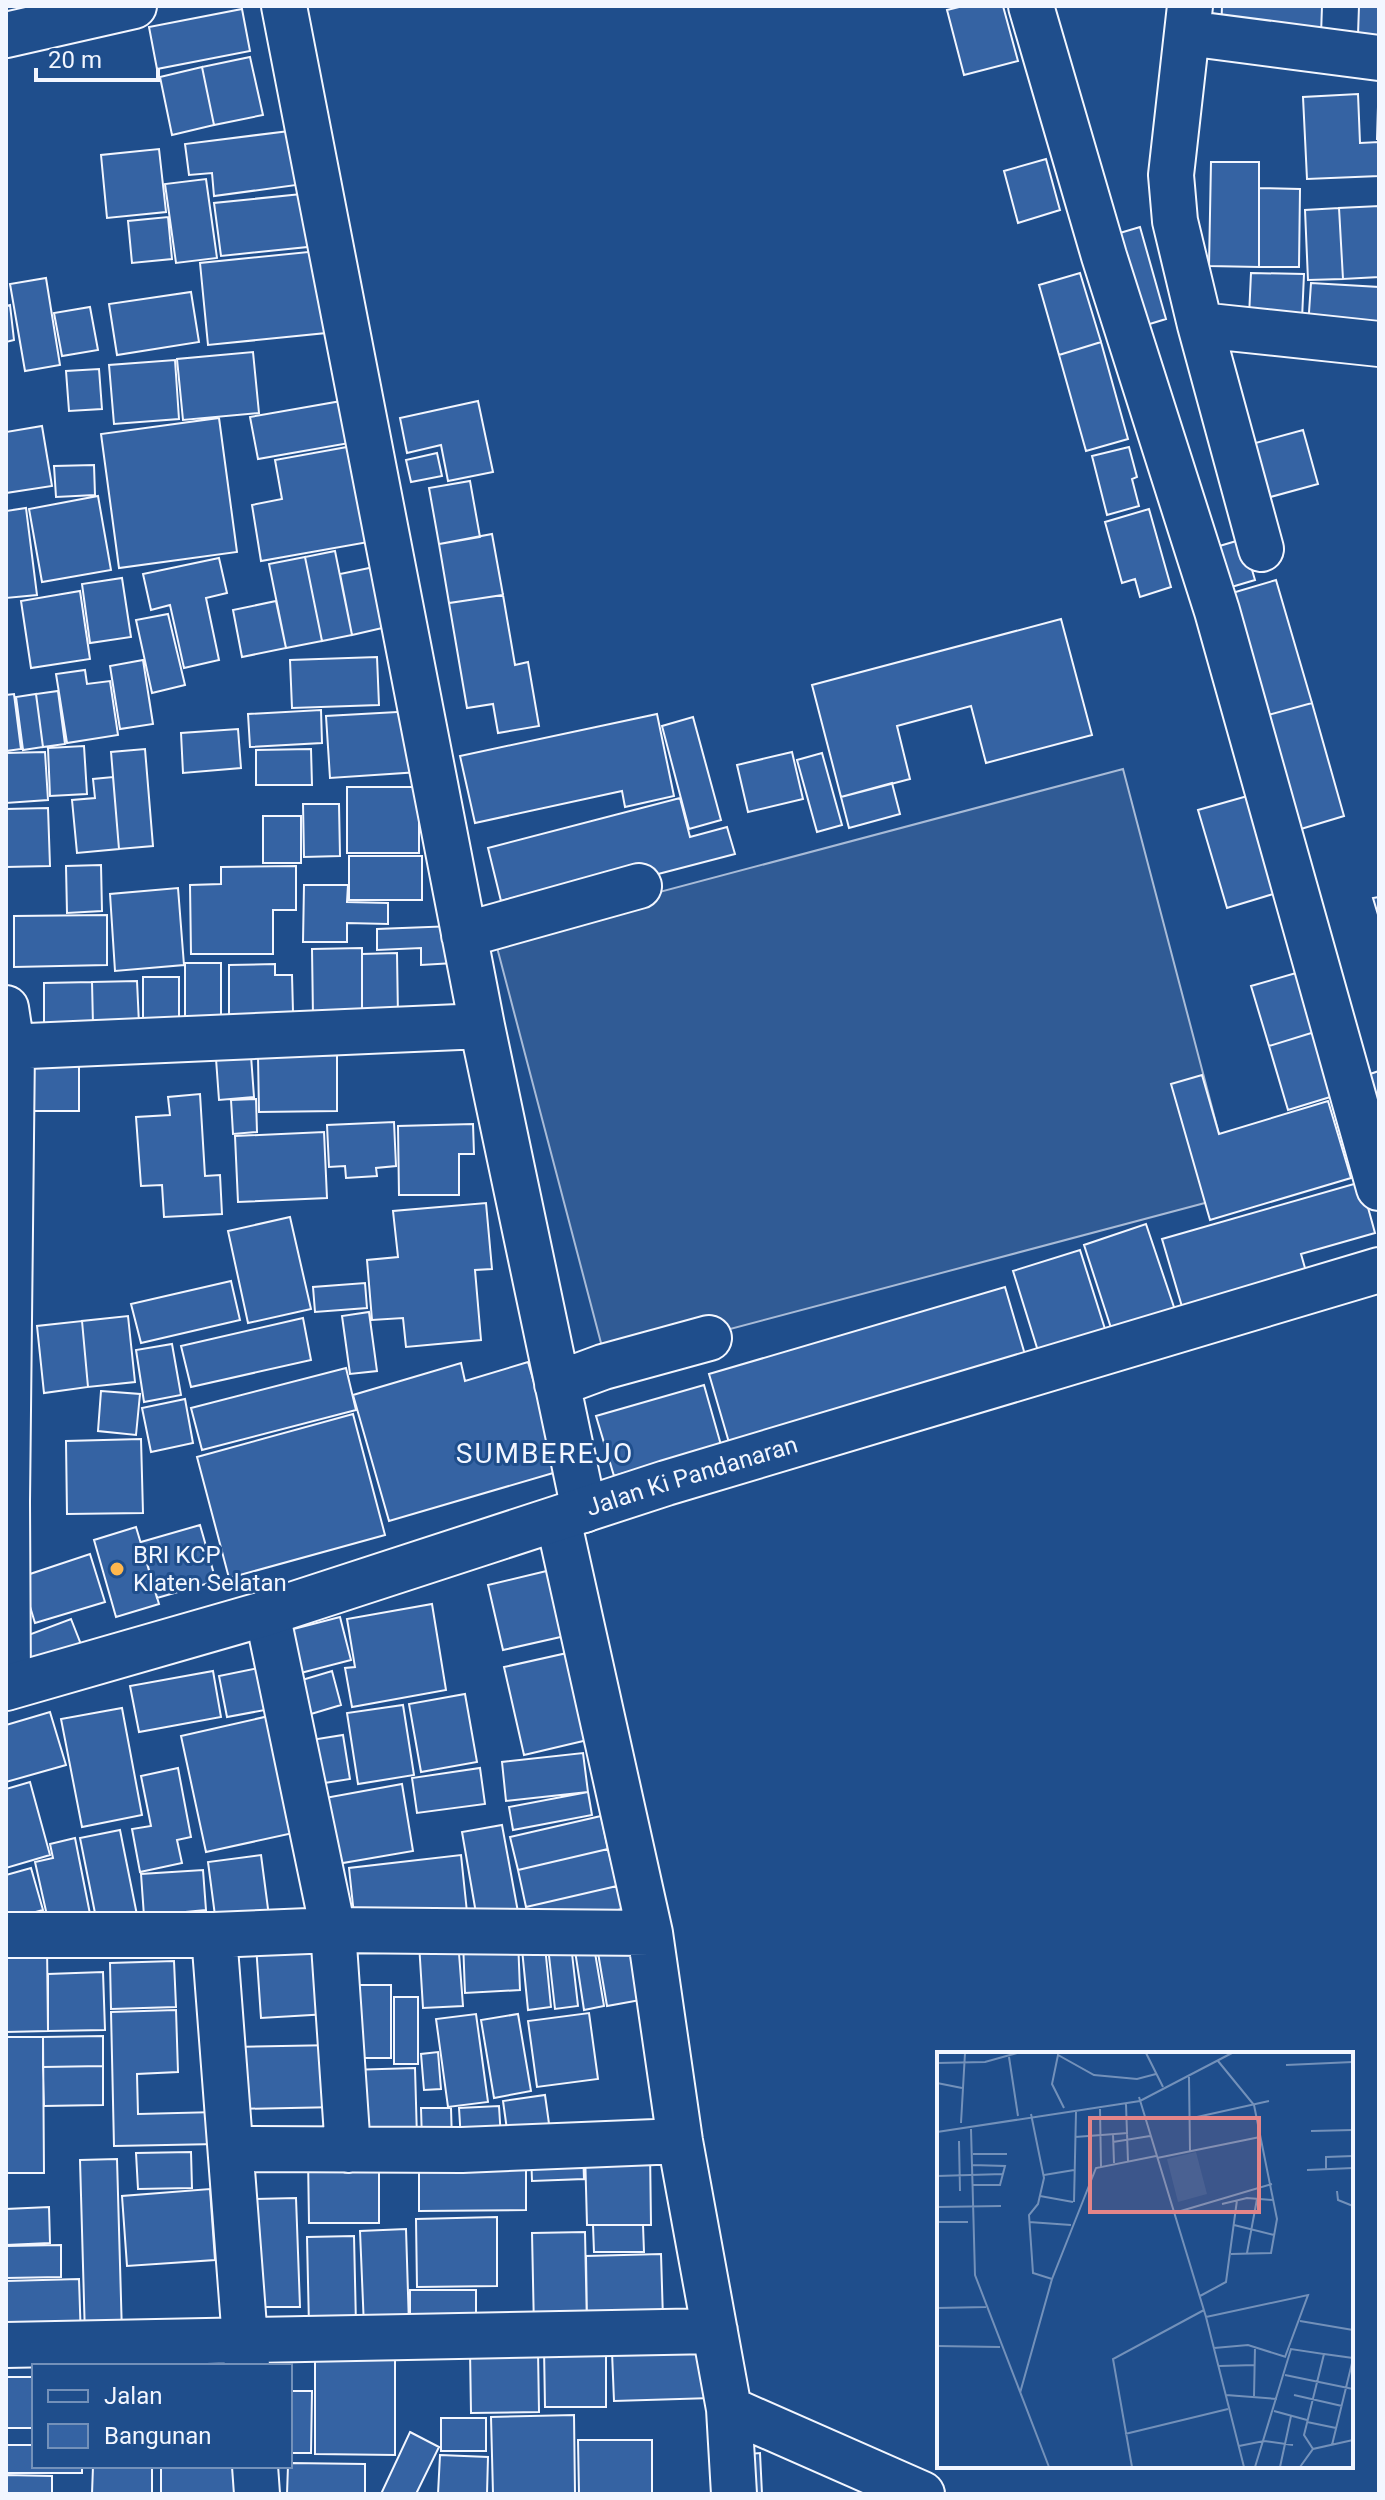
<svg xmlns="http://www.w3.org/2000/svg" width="1385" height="2500" font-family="Roboto,sans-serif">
  <rect width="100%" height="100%" fill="#1f4e8c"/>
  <path fill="#305b95" stroke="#a8bbd7" stroke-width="2" d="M1123 769 1235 1195 606 1362 494 936Z"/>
  <path fill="#3563a3" stroke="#f2f6ff" stroke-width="2" d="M963 6H1003L1018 61 964 75 947 10Z
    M1222 6H1322L1321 35 1221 32Z
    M1359 6H1379V35H1358Z
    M242 9 250 51 157 69 149 27Z
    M250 57 263 115 214 125 202 67Z
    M202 67 214 125 172 135 160 77Z
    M1379 75V139H1377Z
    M1358 94 1360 143 1379 142V176L1307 179 1303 97Z
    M305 129 311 183 214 196 212 173 189 175 185 144Z
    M159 149 166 212 107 218 101 155Z
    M1046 159 1060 210 1018 223 1004 171Z
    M1211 162H1259V267L1209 266Z
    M206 179 217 258 176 263 165 184Z
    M1259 188 1300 189 1299 267H1259Z
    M311 193 317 246 221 256 214 203Z
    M1379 206V277L1343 279 1339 208Z
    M1339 208 1343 279 1308 280 1305 210Z
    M168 217 172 259 132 263 128 221Z
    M1140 227 1166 319 1130 330 1103 238Z
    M328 250 336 332 208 345 200 263Z
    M1080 273 1101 342 1059 355 1039 285Z
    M1251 273 1304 274 1302 319 1249 317Z
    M46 278 60 365 25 371 10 284Z
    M1311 283 1379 287V331L1308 327Z
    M191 292 199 342 117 355 109 304Z
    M10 305 14 340 6 342V306Z
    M90 307 98 350 62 356 54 313Z
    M1101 342 1128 439 1086 451 1059 355Z
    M253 352 259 413 183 420 177 359Z
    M175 360 179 419 114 424 109 365Z
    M99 369 102 409 69 411 66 371Z
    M347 400 355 442 258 459 250 417Z
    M478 401 493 472 448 481 441 445 407 453 400 418Z
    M219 418 237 552 119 568 101 434Z
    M42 426 52 486 6 493V432Z
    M1303 430 1318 484 1256 501 1241 447Z
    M358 445 374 541 261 561 252 505 282 499 275 460Z
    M1129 447 1137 477 1132 479 1139 506 1107 515 1092 456Z
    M437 453 442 476 411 482 406 460Z
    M94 465 95 495 56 497 54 466Z
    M470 481 480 537 439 544 429 488Z
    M98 496 111 570 42 582 29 509Z
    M26 508 37 595 6 598V511Z
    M1149 509 1171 587 1140 597 1135 579 1122 583 1105 522Z
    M492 534 503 595 449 603 439 544Z
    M1243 539 1255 580 1218 591 1206 550Z
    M335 551 352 635 322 641 305 557Z
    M305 557 322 641 286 648 269 564Z
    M219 558 227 593 206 598 219 660 184 668 170 605 151 610 143 574Z
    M379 566 391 626 352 635 340 574Z
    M122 578 131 637 90 643 82 584Z
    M1276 580 1312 703 1257 718 1222 596Z
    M80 591 90 659 31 668 21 601Z
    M503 595 515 665 528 662 539 726 498 733 493 704 467 708 449 603Z
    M276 601 286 648 242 657 233 610Z
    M168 614 185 685 152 693 136 620Z
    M1061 619 1092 735 986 763 971 706 897 726 910 779 841 797 812 685Z
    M377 657 379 705 292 708 290 660Z
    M143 660 153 724 120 729 110 666Z
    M85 670 87 684 110 681 118 735 67 743 56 674Z
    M58 691 65 744 43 747 36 694Z
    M14 694 21 749 6 751V695Z
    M36 694 43 747 23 750 16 697Z
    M1312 703 1344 816 1291 832 1257 718Z
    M321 710 322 743 250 747 248 714Z
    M415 711 419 772 330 778 326 716Z
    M657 714 674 796 625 807 622 791 475 823 460 756Z
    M693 717 721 820 689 829 662 726Z
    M238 729 241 768 183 773 181 733Z
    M84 746 87 794 50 796 48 748Z
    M145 749 153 846 119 849 111 752Z
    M311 749 312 785H256V750Z
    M45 752 48 800 6 803V753Z
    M792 752 803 799 748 812 737 765Z
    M822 753 842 825 817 832 797 760Z
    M113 777 119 849 77 853 72 800 95 798 93 779Z
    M892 783 900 814 849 828 841 797Z
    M347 787H419V853H347Z
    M1251 795 1280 892 1227 908 1198 810Z
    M680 798 690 837 727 827 735 854 612 886 608 873 501 901 488 848Z
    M303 804H339L340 856 304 857Z
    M48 808 50 866 6 867V809Z
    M263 816H301V863H263Z
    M349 856H422V900H349Z
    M101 865 102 911 67 913 66 866Z
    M296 866V910H273V954H191L190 885 221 884V867Z
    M304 885H348L347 902 388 903V924L347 923V942H303Z
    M178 888 184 965 115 971 110 894Z
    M1379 897V918L1373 898Z
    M107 915V965L14 967V916Z
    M454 926V963L421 965V948L377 950V929Z
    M362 948V1017H313L312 949Z
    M397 953 398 1017H362V954Z
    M185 963H221V1026H185Z
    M275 964V975H292L293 1012 276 1013V1026L229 1020V965Z
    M1303 971 1321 1030 1269 1046 1251 986Z
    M143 977H179V1024L143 1025Z
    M137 981 139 1024 93 1025 92 982Z
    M92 982 93 1025 44 1027V983Z
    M1321 1030 1340 1094 1288 1110 1269 1046Z
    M250 1042 254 1097 219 1100 215 1045Z
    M28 1051H79V1111H29Z
    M337 1055V1111L259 1112 258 1056Z
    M1379 1071V1105L1370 1074Z
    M1202 1075 1219 1134 1328 1101 1351 1178 1210 1220 1171 1084Z
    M200 1094 205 1176 220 1175 222 1214 164 1217 162 1185 141 1186 136 1117 170 1115 168 1097Z
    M256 1099 257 1132 233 1134 231 1100Z
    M394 1122 396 1166 376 1168 377 1176 346 1178 345 1166 329 1167 327 1125Z
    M473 1124 474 1154H459V1195H399L398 1126Z
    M324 1132 327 1198 238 1202 235 1136Z
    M1361 1182 1375 1233 1301 1254 1307 1275 1183 1310 1162 1239Z
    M486 1203 492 1269 475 1270 481 1340 406 1347 403 1318 372 1320 367 1260 398 1257 393 1211Z
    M290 1217 311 1309 248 1323 228 1231Z
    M1146 1224 1175 1310 1112 1331 1084 1245Z
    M1080 1250 1105 1329 1038 1351 1013 1271Z
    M231 1281 240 1320 141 1343 131 1304Z
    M365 1283 367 1308 315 1312 313 1287Z
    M1005 1287 1026 1358 730 1446 709 1374Z
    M369 1312 377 1371 350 1374 342 1316Z
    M128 1316 135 1382 88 1387 82 1321Z
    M303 1318 311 1360 191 1387 181 1346Z
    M82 1321 88 1387 44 1393 37 1326Z
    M172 1344 181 1395 144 1402 136 1350Z
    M528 1362 560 1471 389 1521 353 1395 461 1363 465 1381Z
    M346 1368 356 1410 202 1450 191 1408Z
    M704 1385 721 1445 614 1476 596 1416Z
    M101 1391 140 1394 136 1435 98 1431Z
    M185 1399 193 1443 151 1452 142 1408Z
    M353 1414 385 1535 229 1578 197 1457Z
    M141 1439 143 1513 67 1514 66 1441Z
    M200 1525 216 1581 157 1598 141 1542Z
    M136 1527 159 1604 116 1617 94 1540Z
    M90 1554 105 1602 35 1623 21 1577Z
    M559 1568 574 1634 503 1650 488 1585Z
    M432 1604 446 1690 352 1707 345 1668 355 1667 347 1619Z
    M340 1617 351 1660 289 1676 278 1633Z
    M71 1619 82 1647 33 1665 23 1637Z
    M576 1651 596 1738 524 1755 504 1667Z
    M273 1665 281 1707 227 1717 219 1676Z
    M213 1671 221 1717 139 1732 130 1686Z
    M332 1671 341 1705 301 1717 292 1683Z
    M465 1694 477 1762 421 1772 409 1704Z
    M403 1705 414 1775 358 1784 347 1713Z
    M122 1708 142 1815 82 1827 61 1719Z
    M50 1712 66 1765 6 1782V1725Z
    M282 1713 307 1830 206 1852 181 1736Z
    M343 1735 350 1779 318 1784 311 1740Z
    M583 1753 588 1792 506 1801 502 1762Z
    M178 1768 191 1837 177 1840 182 1863 140 1872 132 1829 151 1826 141 1776Z
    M480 1768 485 1804 417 1813 412 1778Z
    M30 1782 50 1855 6 1868V1789Z
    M402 1784 413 1851 337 1864 325 1798Z
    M588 1792 592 1815 513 1830 509 1807Z
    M601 1816 608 1849 518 1870 510 1837Z
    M502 1825 518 1912 477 1919 462 1832Z
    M120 1830 138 1920 98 1928 80 1838Z
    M75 1838 92 1924 48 1920 35 1862 53 1858 50 1844Z
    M608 1849 617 1886 526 1907 518 1870Z
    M261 1855 270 1924 217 1931 208 1862Z
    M461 1855 467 1912 355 1924 349 1868Z
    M31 1868 43 1910 6 1920V1875Z
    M203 1870 206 1910 144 1916 141 1874Z
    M617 1886 622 1909 531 1930 526 1907Z
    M635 1934 646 1999 607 2006 596 1941Z
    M518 1939 520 1990 465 1993 463 1941Z
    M458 1940 463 2006 423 2008 419 1943Z
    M323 1941 328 2014 261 2018 256 1945Z
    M593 1941 604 2006 584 2010 574 1944Z
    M47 1945 48 2031 6 2032V1946Z
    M571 1945 578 2006 555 2009 548 1947Z
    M545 1946 551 2007 528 2010 522 1949Z
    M174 1961 176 2007 111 2009 110 1963Z
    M103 1972 105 2030 48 2031V1974Z
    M346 1985H391V2058H346Z
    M394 1997H418V2064H394Z
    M176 2010 178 2072 137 2074 138 2114 217 2112 218 2144 114 2146 111 2012Z
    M589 2013 598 2079 537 2087 528 2021Z
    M476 2014 488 2102 448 2107 436 2019Z
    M518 2014 531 2091 494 2098 481 2020Z
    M103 2036V2066L43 2067V2037Z
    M6 2037H43L44 2173H6Z
    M337 2045 339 2107 235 2109 233 2047Z
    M438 2052 441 2089 424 2090 421 2054Z
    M103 2066V2105L44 2106 43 2067Z
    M415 2068 417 2138 351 2139 349 2070Z
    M545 2095 551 2138 509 2144 503 2101Z
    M499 2106 501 2138 461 2140 459 2108Z
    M421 2108H451L452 2141H422Z
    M583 2150 584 2179 532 2181 531 2153Z
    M650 2150 651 2225H587L585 2151Z
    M191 2152 192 2188 138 2189 136 2153Z
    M379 2155V2223H309L308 2156Z
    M117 2159 122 2334 85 2336 80 2160Z
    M419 2169H526V2210L419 2211Z
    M210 2189 215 2260 127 2266 122 2196Z
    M296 2198 300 2307H256L252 2199Z
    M49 2207 50 2243 6 2245V2209Z
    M497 2217V2286L417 2287 416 2219Z
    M593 2225H643L644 2252H594Z
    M406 2229 409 2325 364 2327 360 2231Z
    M585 2232 587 2327 534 2329 532 2233Z
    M354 2236 356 2325 309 2326 307 2237Z
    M61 2245V2277L6 2278V2246Z
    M661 2254 663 2319 587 2321 586 2256Z
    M79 2279 81 2340 6 2342V2281Z
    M410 2290H476V2327L410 2329Z
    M606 2347V2407H545L544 2348Z
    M711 2349 712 2398 614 2401 612 2352Z
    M470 2350H538L539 2412 471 2413Z
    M230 2353V2366H154L153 2355Z
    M315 2355H395V2455L315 2454Z
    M6 2377H34V2428H6Z
    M290 2391H312L311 2453H290Z
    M574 2415 575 2494H493L491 2417Z
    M441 2418H486V2451H441Z
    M410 2432 439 2447 416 2494H381Z
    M578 2440H652V2494H579Z
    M6 2445H34V2466H82V2473H6Z
    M760 2453 762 2494H738L736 2455Z
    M440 2455 488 2457 487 2494H438Z
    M290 2463 365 2464V2494H287L288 2466Z
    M93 2466H152V2494H92Z
    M161 2466H239V2494H161Z
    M6 2475 52 2476V2494H6Z"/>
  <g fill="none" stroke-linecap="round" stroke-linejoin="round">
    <g stroke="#f2f6ff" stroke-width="48">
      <path id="minor" d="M284 6 482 1026 584 1510
        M1031 6 1104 256 1217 611 1379 1188
        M1190 6 1171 175 1175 221 1200 325 1261 549
        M1187 33 1379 58
        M6 35 134 6
        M1200 325 1379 344
        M464 935 639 886
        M6 1008 12 1047 7 1502 8 1687
        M6 1047 482 1026
        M557 1384 603 1367 709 1338
        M558 1519 650 1933 680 2141 729 2409 922 2494
        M267 1613 333 1930 348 2150
        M6 1935H214L333 1930 650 1933
        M214 1935 247 2366
        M231 2149 462 2150 680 2141
        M6 2345 715 2331
        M729 2409 734 2494
        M255 2466 257 2494"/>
    </g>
    <g stroke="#f2f6ff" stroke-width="48">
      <g id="major">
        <path id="s1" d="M6 1688 267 1613 666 1483 1379 1270"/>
      </g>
    </g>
    <use href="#minor" stroke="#1f4e8c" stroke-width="44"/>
    <use href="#major" stroke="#1f4e8c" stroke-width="44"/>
  </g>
  <circle fill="#ffb74d" stroke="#1f4e8c" stroke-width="3" cx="117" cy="1569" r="8"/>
  <g text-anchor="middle" stroke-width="6" stroke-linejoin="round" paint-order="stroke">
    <g font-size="24" fill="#f2f6ff" stroke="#1f4e8c">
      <text dy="8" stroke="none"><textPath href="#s1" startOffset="718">Jalan Ki Pandanaran</textPath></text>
    </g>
    <g font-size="24" fill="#f2f6ff" stroke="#1f4e8c" text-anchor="start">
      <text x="133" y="1563">BRI KCP<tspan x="133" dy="28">Klaten Selatan</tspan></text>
    </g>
    <g font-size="28" letter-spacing="2" fill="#f2f6ff" stroke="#1f4e8c">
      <text x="545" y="1463">SUMBEREJO</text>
    </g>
  </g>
  <g transform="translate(937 2052)">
    <rect width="416" height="416" fill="#1f4e8c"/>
    <path d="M259 100 270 142 241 150 230 107Z" fill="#305b95"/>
    <path fill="none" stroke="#7391ba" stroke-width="2" d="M209 1 226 35M72 5 81 64M281 9 317 53 340 167 334 201 294 202M0 11 48 10 80 1M349 13 416 10M252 25 253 99M0 31 25 36M202 45 269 265 307 415M189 52 191 110M127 56 115 32 121 3 157 23 200 27 219 22M163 57 164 115M94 62 107 126 101 152 92 163 96 221 115 227 159 116 219 104M208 67H251L332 49M24 71 28 1M34 77 38 223 112 415M374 79 416 78M0 80 203 49 295 1M176 82 177 111M138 85 191 81M22 89 23 139M176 90 213 84M36 102H70M220 106 323 85M35 113 68 114 63 133H36M389 117V105L416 104M370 118 416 116M107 123 137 118M0 124 66 122M400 139 401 148 416 154M103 144 136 150M137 150 139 60M285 152 310 146 336 148M0 155 64 154M237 161 335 132M0 170H31M92 170 134 173M297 173 337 183M310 201 320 147M263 244 289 230 300 148M0 256 49 255M269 265 371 243 348 305M363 269 416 278M0 294 63 295M277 296 311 293 349 305M387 302 416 306M282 314 318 313M348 323 416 337M83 341 115 227M289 343 340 347M357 343 405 354M317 344 318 295M337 359 370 368M370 370 399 376M188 382 291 357M395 393 416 307M302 394 327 389 356 393M195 415 176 307 267 258M318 415 354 297 387 302 367 383 376 397M343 415 354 364M363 415 376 397 416 388"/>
    <path fill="#e38589" fill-opacity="0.15" stroke="#e38589" stroke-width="4" d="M153 66H322V160H153Z"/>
    <rect width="416" height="416" fill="none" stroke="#f2f6ff" stroke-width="4"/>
  </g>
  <rect width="1385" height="2500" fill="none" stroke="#f2f6ff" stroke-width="16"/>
  <rect x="32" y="2364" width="260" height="104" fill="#1f4e8c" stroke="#7391ba" stroke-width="2"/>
  <rect x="48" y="2390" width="40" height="12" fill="#1f4e8c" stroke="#7391ba" stroke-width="2"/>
  <text x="104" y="2404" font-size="24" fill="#f2f6ff">Jalan</text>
  <rect x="48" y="2424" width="40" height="24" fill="#3563a3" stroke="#7391ba" stroke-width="2"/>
  <text x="104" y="2444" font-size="24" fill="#f2f6ff">Bangunan</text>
  <path d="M36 68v12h122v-12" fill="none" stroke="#f2f6ff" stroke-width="4"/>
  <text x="48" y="68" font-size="24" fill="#f2f6ff" stroke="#1f4e8c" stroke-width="6" paint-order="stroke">20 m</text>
</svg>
